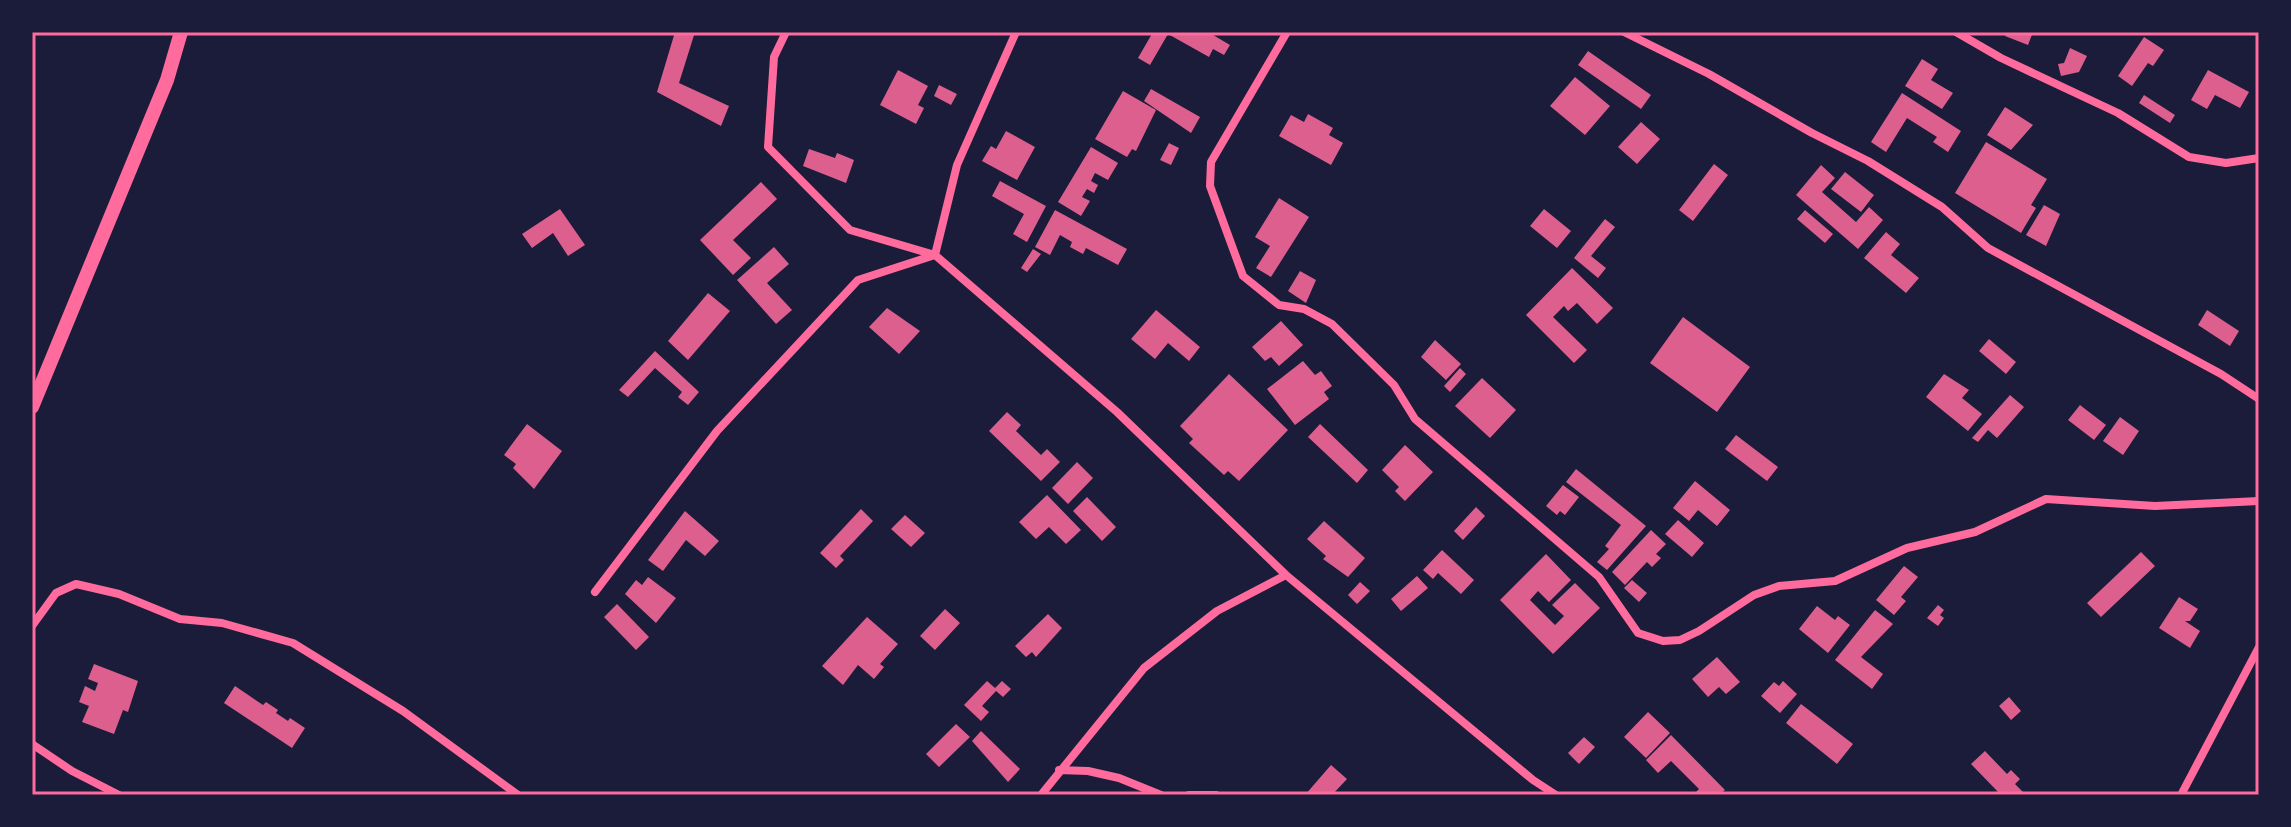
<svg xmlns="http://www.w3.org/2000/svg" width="2291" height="827" font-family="'Work Sans',sans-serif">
  <rect width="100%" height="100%" fill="#1b1b3a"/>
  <path fill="#dd5f8e" d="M675 32H695L679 83 729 106 721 126 657 92Z
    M1153 32H1208L1230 45 1224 55 1213 49 1209 57 1168 34 1150 65 1138 58Z
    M2007 32H2033L2028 45 2005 36Z
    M2144 37 2164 50 2153 66 2148 63 2132 86 2118 76Z
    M2070 48 2087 56 2079 72 2061 76 2058 64 2064 63Z
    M1588 51 1651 95 1641 109 1578 65Z
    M1922 59 1938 69 1931 80 1953 93 1942 109 1905 86Z
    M898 70 928 86 918 105 924 108 916 124 880 105Z
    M2208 70 2249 92 2240 108 2215 95 2207 109 2191 100Z
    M1575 77 1610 106 1585 135 1550 106Z
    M939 85 957 94 951 105 934 96Z
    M1151 89 1200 117 1191 133 1144 101Z
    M1123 91 1156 110 1136 151 1132 149 1127 157 1095 139Z
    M1902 93 1961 131 1948 152 1933 142 1937 137 1907 118 1886 152 1871 142Z
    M2144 95 2175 115 2170 123 2139 103Z
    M2005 107 2033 125 2011 150 1987 135Z
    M1308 114 1333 128 1329 135 1343 143 1331 165 1279 136 1291 115 1304 122Z
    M1641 122 1660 139 1637 164 1618 147Z
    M1006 131 1035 147 1017 180 982 161 991 146 996 149Z
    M1986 142 2047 179 2031 205 2036 208 2021 233 1955 193Z
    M1169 143 1179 148 1171 165 1160 160Z
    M1091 147 1118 163 1108 180 1095 173 1091 181 1098 185 1094 193 1087 189 1082 197 1090 201 1081 216 1058 202Z
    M809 149 835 158 837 153 854 160 846 183 803 166Z
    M1714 164 1728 175 1693 221 1679 210Z
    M1821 165 1835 178 1822 192 1856 222 1869 207 1883 220 1858 249 1796 195Z
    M1845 172 1874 195 1861 212 1831 189Z
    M1000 181 1046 206 1027 242 1013 234 1024 214 992 196Z
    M761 182 777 199 733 240 751 258 733 275 700 240Z
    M1279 198 1309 217 1271 277 1256 268 1270 246 1255 237Z
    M2044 205 2060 214 2046 246 2026 235Z
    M560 209 585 245 568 256 553 233 532 248 522 234Z
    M1544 209 1571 231 1557 248 1530 226Z
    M1055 210 1127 249 1118 265 1086 248 1083 254 1070 247 1072 242 1060 235 1050 255 1035 247Z
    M1805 210 1833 234 1825 243 1797 219Z
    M1605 219 1615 227 1591 256 1606 268 1598 278 1574 258Z
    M1886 232 1900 244 1891 255 1919 278 1906 293 1864 258Z
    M774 247 789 264 767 283 792 310 776 324 737 280Z
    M1033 249 1041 254 1027 272 1021 268Z
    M1572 268 1613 308 1597 324 1577 303 1568 311 1564 306 1553 317 1587 350 1574 363 1526 315Z
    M1300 271 1316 280 1306 303 1288 291Z
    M708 293 730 311 688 360 668 341Z
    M887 308 920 331 899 354 869 327Z
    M1156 310 1200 347 1189 361 1168 343 1155 359 1131 339Z
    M2207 310 2239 331 2230 346 2198 325Z
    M1683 317 1750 367 1717 412 1650 363Z
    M1281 321 1303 345 1279 366 1271 357 1265 361 1252 347Z
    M1989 339 2016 362 2006 374 1979 351Z
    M1435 340 1461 364 1446 380 1421 357Z
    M655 351 699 392 688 405 678 397 682 392 655 368 628 397 619 390Z
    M1303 361 1315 375 1321 371 1332 386 1324 392 1329 399 1295 425 1267 389Z
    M1460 368 1466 374 1450 392 1444 386Z
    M1229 374 1288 430 1239 481 1228 471 1224 475 1189 443 1193 439 1180 426Z
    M1944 374 1969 390 1962 398 1982 414 1968 431 1926 397Z
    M1482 378 1516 410 1490 438 1455 406Z
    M2010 395 2024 407 1997 438 1988 430 1978 442 1972 438Z
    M2080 405 2106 425 2094 440 2068 420Z
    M1007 412 1021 425 1016 431 1041 455 1047 449 1060 462 1041 481 989 431Z
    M2120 417 2139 431 2123 455 2103 441Z
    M527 424 562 451 534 489 513 468 516 464 504 455Z
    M1320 424 1368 470 1357 483 1308 437Z
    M1736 435 1778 467 1767 481 1725 449Z
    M1405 445 1433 472 1405 501 1395 491 1399 487 1382 470Z
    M1077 462 1093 478 1068 504 1052 488Z
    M1576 469 1646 526 1607 570 1597 562 1609 549 1605 546 1621 525 1566 482Z
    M1695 481 1730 510 1717 526 1698 510 1689 521 1673 508Z
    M1563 485 1579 497 1565 515 1560 511 1557 515 1546 506Z
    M1047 495 1081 530 1066 544 1049 527 1036 539 1019 522Z
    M1087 497 1116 527 1102 541 1073 511Z
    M1476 507 1485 516 1463 540 1454 531Z
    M861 509 873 521 840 556 844 560 836 568 820 553Z
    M685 511 719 541 705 556 686 540 663 571 648 560Z
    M905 515 925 533 911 547 891 529Z
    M1678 520 1704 543 1692 557 1665 534Z
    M1324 521 1365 558 1348 577 1323 559 1326 556 1307 539Z
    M1651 530 1666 544 1656 554 1661 558 1652 567 1647 562 1625 585 1612 572Z
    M1442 550 1474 580 1461 594 1438 573 1433 579 1423 570Z
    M2141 552 2155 566 2101 617 2087 603Z
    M1546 554 1571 580 1549 602 1538 591 1530 600 1555 625 1564 616 1552 605 1575 583 1600 608 1553 654 1500 600Z
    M1904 566 1918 577 1901 597 1906 601 1894 615 1876 600Z
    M1417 576 1428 588 1401 611 1391 599Z
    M648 577 676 598 656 623 625 594 636 580 642 585Z
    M1632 580 1647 593 1639 602 1624 588Z
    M1360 582 1370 591 1357 604 1348 595Z
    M2179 597 2198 609 2190 621H2185L2200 631 2190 648 2159 628Z
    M617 604 649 637 636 650 604 617Z
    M1938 605 1944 610 1940 615 1944 618 1938 626 1927 618Z
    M1817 606 1835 620 1838 616 1850 625 1828 653 1799 629Z
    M945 609 960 623 935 650 920 636Z
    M1875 610 1893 624 1861 657 1883 674 1872 689 1835 660Z
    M1048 614 1062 628 1036 657 1032 652 1026 657 1015 646Z
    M867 617 898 644 880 664 884 667 874 679 858 665 843 685 822 666Z
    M1717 657 1740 682 1726 694 1719 687 1708 697 1692 679Z
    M94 664 138 681 128 712 123 710 114 734 82 722 89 706 79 702 85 686 95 691 98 683 88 679Z
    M987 681 995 688 1002 681 1011 689 1003 697 996 691 982 706 989 712 981 721 964 705Z
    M1783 681 1797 694 1780 713 1761 696 1774 682 1779 686Z
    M235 686 263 705 266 702 278 710 276 713 288 721 290 718 305 728 292 748 224 703Z
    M2009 697 2021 711 2011 720 1999 706Z
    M1801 704 1853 744 1837 764 1786 723Z
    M1648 712 1670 733 1646 758 1624 737Z
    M956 724 970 737 939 767 926 754Z
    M981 731 1020 769 1008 782 972 741Z
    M1671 735 1725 790 1719 795H1693L1699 789 1671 761 1658 773 1646 760Z
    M1584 737 1595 747 1579 764 1568 753Z
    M1985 751 2007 774 2011 770 2020 779 2015 784 2026 795H2001L1971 764Z
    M1331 765 1347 779 1332 795H1305Z"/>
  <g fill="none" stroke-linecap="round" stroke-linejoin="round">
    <path stroke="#ff6b9d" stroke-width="8" d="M786 32 774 57 768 147 850 230 935 255 1117 412 1286 575 1533 780 1556 795
      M1287 32 1211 162 1210 186 1243 276 1279 305 1304 309 1332 324 1394 385 1415 419 1599 577 1638 633 1663 641 1680 640 1699 631 1754 595 1779 586 1835 581 1907 548 1975 532 2046 499 2155 506 2259 501
      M1624 32 1709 74 1812 133 1868 161 1942 207 1988 248 2221 374 2259 399
      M1956 32 2001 58 2118 113 2189 157 2226 163 2259 158
      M595 592 717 431 858 280 935 255 957 165 1016 32
      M32 626 56 593 76 584 119 594 180 619 222 623 293 643 403 711 518 795
      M32 744 72 771 119 795
      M1059 770 1088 771 1119 778 1161 795
      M1041 795 1144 668 1217 611 1286 575
      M1189 795H1216
      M2181 795 2259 647"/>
    <path stroke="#ff6b9d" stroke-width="14" d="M32 407 167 80 181 32"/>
  </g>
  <rect width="2291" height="827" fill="none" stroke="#1b1b3a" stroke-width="68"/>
  <rect x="34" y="34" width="2223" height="759" fill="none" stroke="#ff6b9d" stroke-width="3"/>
</svg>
